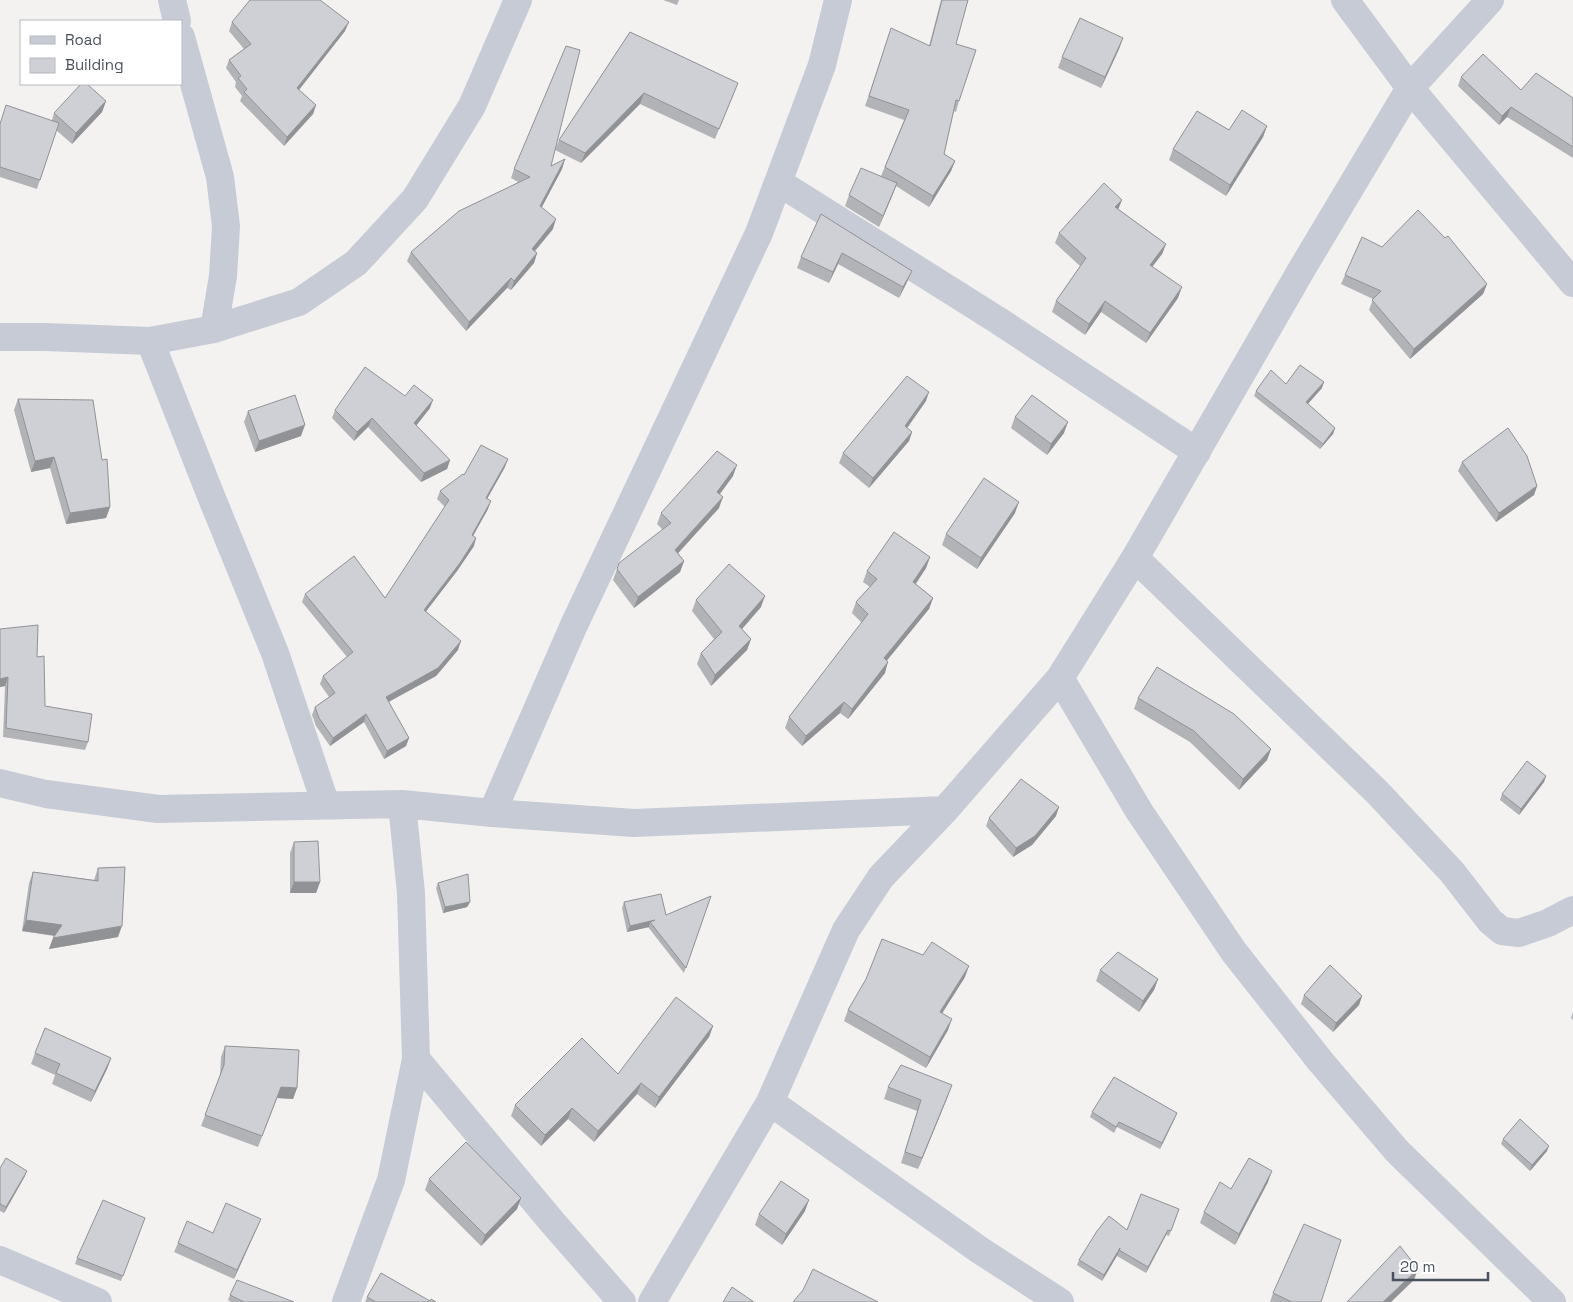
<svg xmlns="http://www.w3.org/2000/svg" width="1573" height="1302" font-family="'Space Grotesk',sans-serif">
  <rect width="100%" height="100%" fill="#f3f2f1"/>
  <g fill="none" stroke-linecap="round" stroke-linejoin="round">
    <path stroke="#c6cbd5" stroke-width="28" d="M172 0 177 21
      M1345 0 1410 88 1573 283
      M181 37 220 177 226 226 223 276 214 329
      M778 182 999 321 1197 452
      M0 337H45L150 341 214 329 299 302 356 263 415 199 472 106 518 0
      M150 341 209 491 275 653 326 805
      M1135 558 1377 792 1452 872 1490 921 1502 931 1519 933 1548 923 1573 910
      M1060 678 1139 811 1234 952 1321 1062 1397 1151 1552 1302
      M0 783 46 794 158 809 402 804 492 813 634 823 945 810
      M492 813 574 625 759 233 822 65 838 0
      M416 1059 553 1223 622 1302
      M770 1102 981 1251 1060 1302
      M0 1260 98 1302
      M346 1302 391 1180 416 1059 411 893 402 804
      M652 1302 770 1102 846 930 881 877 945 810 1060 678 1135 558 1303 267 1410 88 1490 0"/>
  </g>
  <path fill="#b2b3b7" d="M663 0H679L677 5Z
    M941 0H968L956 44 959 101 956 112 954 111 944 154 955 161 951 171 929 207 896 186 879 227 845 206 849 195 881 176 904 120 865 106 888 38 929 46Z
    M232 22 345 31 299 90 316 105 313 114 284 146 240 101 242 96 235 87 236 82 226 68 229 60 244 49 229 31Z
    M630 32 734 93 715 139 640 104 581 163 555 150 559 140Z
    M1123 38 1119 49 1101 88 1058 68 1062 57Z
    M1461 77 1521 90 1573 98V158L1507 117 1499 125 1458 86Z
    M106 101 102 112 72 144 56 130 37 189 0 177V123L52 120 54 113Z
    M1267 126 1263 137 1226 196 1169 160 1173 149 1229 130Z
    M565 159 562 169 542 207 553 229 535 251 537 253 534 263 511 290 507 288 466 331 407 261 411 252 518 182 511 178 514 169 551 166Z
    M1118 209 1166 244 1162 254 1152 267 1178 298 1146 343 1101 312 1085 335 1052 312 1056 301 1080 266 1055 243 1059 233Z
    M821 214 907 282 899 298 838 264 829 283 797 268 801 257Z
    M1445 238 1487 284 1483 294 1410 359 1369 310 1373 299 1341 284 1345 275 1382 247Z
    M1286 384 1322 388 1308 404 1335 428 1333 434 1320 449 1254 396 1256 391Z
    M405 396 430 408 416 426 450 460 447 469 421 482 368 427 354 441 332 418 335 410Z
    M18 399 102 460 110 507 106 518 66 524 50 468 31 472 14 410Z
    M926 401 907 428 912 432 909 441 869 488 839 463 843 453Z
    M248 411 301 436 255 452 244 422Z
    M1015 417 1064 433 1047 455 1011 428Z
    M1462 462 1537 486 1534 495 1496 522 1458 471Z
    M505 467 487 499 488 509 473 536 474 546 457 571 426 611 458 650 436 676 388 702 409 738 406 746 384 759 364 722 330 746 316 726 312 715 315 707 329 697 320 684 323 676 347 657 302 602 305 594 385 598 445 507 437 499 440 491 464 475Z
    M733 476 720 494 719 508 678 553 684 561 680 572 634 608 613 580 617 569 663 530 657 524 661 513Z
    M1015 513 977 569 942 545 946 534Z
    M930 557 926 568 916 584 933 598 929 609 886 661 885 673 848 719 840 713 802 746 785 728 789 717 862 623 852 613 856 602 870 587 863 582 867 571Z
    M696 600 761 607 742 629 751 639 747 650 711 686 697 664 701 653 714 639 692 611Z
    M0 629 37 657 45 706 88 742 85 750 3 737 5 686 0 687Z
    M1138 698 1271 749 1267 760 1239 790 1190 742 1134 709Z
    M1546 776 1544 782 1519 815 1500 800 1502 794Z
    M1056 816 1032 845 1013 857 986 826 989 818Z
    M294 842 320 882 316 893H290V853Z
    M98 868 118 937 49 949 54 936 22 931 29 883 33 872 94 880Z
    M438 883 470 902 467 907 443 913 436 888Z
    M711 896 684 973 648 927H649L627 932 622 908 624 902 666 915Z
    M1100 970 1158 979 1154 990 1139 1012 1096 981Z
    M965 977 942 1013 948 1030 926 1068 844 1021 848 1010Z
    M1304 995 1362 996 1359 1005 1333 1032 1301 1004Z
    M1573 1012V1020L1571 1018Z
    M713 1026 709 1037 655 1108 637 1094 594 1142 568 1119 541 1146 511 1116 515 1105 618 1074Z
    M225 1046 297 1088 293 1099 277 1098 258 1147 201 1126 220 1076 221 1057Z
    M35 1053 111 1058 107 1069 91 1102 52 1084 55 1075 31 1064Z
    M888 1087 948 1096 918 1169 901 1163 917 1111 884 1099Z
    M1092 1112 1175 1118 1160 1149 1117 1127 1114 1133 1090 1117Z
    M1503 1139 1547 1151 1530 1171 1501 1144Z
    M0 1168 25 1176 4 1213 0 1211Z
    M429 1179 521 1198 517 1209 481 1246 425 1190Z
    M1268 1182 1235 1245 1200 1223 1204 1212 1231 1189Z
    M1179 1209 1169 1236 1166 1235 1146 1273 1117 1256 1118 1254 1102 1281 1077 1265 1079 1260 1127 1230Z
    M805 1211 782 1245 755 1225 759 1214Z
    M145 1218 121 1281 75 1264 77 1258Z
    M257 1228 234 1279 174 1252 178 1243 213 1233Z
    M1273 1293 1321 1302H1270Z
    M230 1295 294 1302H231L228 1300Z
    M367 1297 430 1301 436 1302H365Z"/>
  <path fill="#919295" d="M349 22 345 31 294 96 297 88Z
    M1123 38 1119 49 1101 88 1105 77Z
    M644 93 640 104 581 163 585 153Z
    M106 101 102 112 72 144 76 133Z
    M316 105 313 114 284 146 287 137Z
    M1511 107 1507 117 1499 125 1502 116Z
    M1267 126 1263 137 1226 196 1230 185Z
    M565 159 562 169 537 216 540 206Z
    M955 161 951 171 929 207 933 196Z
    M897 183 893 194 879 227 883 216Z
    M1122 200 1118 210 1115 207Z
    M556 219 553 229 529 258 532 249Z
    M1166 244 1162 254 1146 275 1150 265Z
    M537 253 534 263 511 290 514 281Z
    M842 253 838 264 829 283 833 272Z
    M912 271 907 282 899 298 903 287Z
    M511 278 507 288 466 331 469 322Z
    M1487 284 1483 294 1410 359 1414 349Z
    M1182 287 1178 298 1146 343 1150 333Z
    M1105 301 1101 312 1085 335 1089 324Z
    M1324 382 1322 388 1304 408 1306 402Z
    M929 392 926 401 902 435 905 426Z
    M433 400 430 408 411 432 414 423Z
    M372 418 368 427 354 441 357 432Z
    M1068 422 1064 433 1047 455 1051 444Z
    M305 425 301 436 255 452 259 441Z
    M1335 428 1333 434 1320 449 1323 444Z
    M912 432 909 441 869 488 873 478Z
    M54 457 50 468 31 472 35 461Z
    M508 459 505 467 483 506 486 498Z
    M450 460 447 469 421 482 424 473Z
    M737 465 733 476 713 503 717 492Z
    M1537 486 1534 495 1496 522 1499 513Z
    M723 497 719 508 671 561 675 550Z
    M491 501 488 509 469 543 472 535Z
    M1019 502 1015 513 977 569 981 558Z
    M110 507 106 518 66 524 70 513Z
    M476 538 474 546 457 571 421 618 424 610Z
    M930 557 926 568 909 593 913 582Z
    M684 561 680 572 634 608 638 597Z
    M765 596 761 607 735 637 739 626Z
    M933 598 929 609 880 669 884 658Z
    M751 639 747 650 711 686 715 675Z
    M461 641 458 650 436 676 383 705 386 697Z
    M888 662 885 673 848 719 852 709Z
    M8 677 5 686 0 687V679Z
    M844 702 840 713 802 746 806 736Z
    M366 714 364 722 330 746 333 738Z
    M409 738 406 746 384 759 387 751Z
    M1271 749 1267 760 1239 790 1243 779Z
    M1546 776 1544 782 1519 815 1521 809Z
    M1059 807 1056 816 1032 845 1013 857 1016 848Z
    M294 882H320L316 893H290Z
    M470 902 467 907 443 913 445 907Z
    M26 920 62 925 58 936 22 931Z
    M655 920 650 922 649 927 627 932 630 926Z
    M122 926 118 937 49 949 53 938Z
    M969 966 965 977 936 1023 940 1012Z
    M1158 979 1154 990 1139 1012 1143 1001Z
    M1362 996 1359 1005 1333 1032 1336 1023Z
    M952 1019 948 1030 926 1068 930 1057Z
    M713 1026 709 1037 655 1108 659 1097Z
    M111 1058 107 1069 91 1102 95 1091Z
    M641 1083 637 1094 594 1142 598 1131Z
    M952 1085 948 1096 918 1169 922 1158Z
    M281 1087 297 1088 293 1099 277 1098 258 1147Z
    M572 1108 568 1119 541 1146 545 1135Z
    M1177 1113 1175 1118 1160 1149 1162 1143Z
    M1549 1146 1547 1151 1530 1171 1532 1165Z
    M27 1171 25 1176 4 1213 6 1207Z
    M1272 1171 1268 1182 1235 1245 1239 1234Z
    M521 1198 517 1209 481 1246 485 1235Z
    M809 1200 805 1211 782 1245 786 1234Z
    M261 1219 257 1228 234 1279 237 1270Z
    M1168 1230 1166 1235 1146 1273 1148 1267Z
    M1120 1248 1118 1254 1102 1281 1104 1275Z
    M1418 1269 1414 1280 1391 1302H1383Z"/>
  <path fill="#cfd0d5" stroke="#919295" d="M250 0H320L349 22 297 88 316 105 287 137 244 92 247 89 238 78 241 76 229 60 251 44 232 22Z
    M942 0H968L956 44 976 50 959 101 956 100 944 154 955 161 933 196 885 167 909 110 869 96 891 28 930 46Z
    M1080 18 1123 38 1105 77 1062 57Z
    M630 32 738 83 719 129 644 93 585 153 559 140Z
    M566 46 580 50 551 166 565 159 540 206 556 219 532 249 537 253 514 281 511 278 469 322 411 252 459 211 530 177 514 169Z
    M1483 54 1521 90 1536 73 1573 98V147L1511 107 1502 116 1461 77Z
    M81 84H87L106 101 76 133 54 113Z
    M6 105 59 123 40 180 0 167V124Z
    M1242 110 1267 126 1230 185 1173 149 1197 111 1229 130Z
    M861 168 897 183 883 216 849 195Z
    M1104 183 1122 200 1115 207 1166 244 1150 265 1182 287 1150 333 1105 301 1089 324 1056 301 1086 258 1059 233Z
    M1418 210 1445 238 1448 236 1487 284 1414 349 1372 300 1381 291 1345 275 1362 237 1382 247Z
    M821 214 912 271 903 287 842 253 833 272 801 257Z
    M1300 365 1324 382 1306 402 1335 428 1323 444 1256 391 1271 370 1286 384Z
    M365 367 405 396 414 385 433 400 414 423 450 460 424 473 372 418 357 432 335 410Z
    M907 376 929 392 905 426 912 432 873 478 843 453Z
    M295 395 305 425 259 441 248 411Z
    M1032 395 1068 422 1051 444 1015 417Z
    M18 399 93 400 102 460 107 459 110 507 70 513 54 457 35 461Z
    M1508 428 1527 456 1537 486 1499 513 1462 462Z
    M481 445 508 459 486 498 491 501 472 535 476 538 460 563 424 610 461 641 438 668 386 697 409 738 387 751 366 714 333 738 319 718 315 707 335 693 323 676 353 652 305 594 354 556 385 598 449 500 440 491 463 474 464 475Z
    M717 451 737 465 717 492 723 497 675 550 684 561 638 597 617 569 619 563 671 523 661 513Z
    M984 478 1019 502 981 558 946 534Z
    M894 532 930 557 913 582 933 598 884 658 888 662 852 709 844 702 806 736 789 717 868 614 856 602 877 579 867 571Z
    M729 564 765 596 739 626 751 639 715 675 701 653 722 632 696 600Z
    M38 625 37 657 44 656 45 706 92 714 88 742 6 728 8 677 0 679V629Z
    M1157 667 1234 714 1271 749 1243 779 1194 731 1138 698Z
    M1527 761 1546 776 1521 809 1502 794Z
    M1021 779 1059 807 1035 836 1016 848 989 818Z
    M318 841 320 882H294V842Z
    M125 867 122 926 53 938 62 925 26 920 33 872 98 881V868Z
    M468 874 470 902 445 907 438 883Z
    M661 894 666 915 711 896 686 968 650 922 655 920 630 926 624 902Z
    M882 939 923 955 932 942 969 966 940 1012 952 1019 930 1057 848 1010 866 979Z
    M1118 952 1158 979 1143 1001 1100 970Z
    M1330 965 1362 996 1336 1023 1304 995Z
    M676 997 713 1026 659 1097 641 1083 598 1131 572 1108 545 1135 515 1105 582 1038 618 1074Z
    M45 1028 111 1058 95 1091 56 1073 60 1064 35 1053Z
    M225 1046 299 1050 297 1088 281 1087 262 1136 205 1115 224 1065Z
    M901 1065 952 1085 922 1158 905 1152 921 1100 888 1087Z
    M1114 1077 1177 1113 1162 1143 1119 1122 1116 1127 1092 1112Z
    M1520 1119 1549 1146 1532 1165 1503 1139Z
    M466 1142 521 1198 485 1235 429 1179Z
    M6 1158 27 1171 6 1207 0 1204V1168Z
    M1249 1158 1272 1171 1239 1234 1204 1212 1220 1182 1231 1189Z
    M781 1181 809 1200 786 1234 759 1214Z
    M1141 1194 1179 1209 1171 1231 1168 1230 1148 1267 1119 1250 1120 1248 1104 1275 1079 1260 1097 1231 1109 1216 1127 1230Z
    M103 1200 145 1218 123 1276 77 1258Z
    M226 1203 261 1219 237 1270 178 1243 187 1221 213 1233Z
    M1304 1224 1341 1240 1321 1302H1292L1273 1293Z
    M1400 1246 1418 1269 1383 1302H1347Z
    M813 1269 878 1302H793L803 1290Z
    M381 1273 430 1301 431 1299 436 1302H376L367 1297Z
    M237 1280 294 1302H244L230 1295Z
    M732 1287 754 1302H723Z"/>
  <rect x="20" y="20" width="162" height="65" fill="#ffffff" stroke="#b7b9bf"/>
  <rect x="30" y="36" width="25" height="8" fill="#c6cbd5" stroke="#b7b9bf"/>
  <text x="65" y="45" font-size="15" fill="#4a515e">Road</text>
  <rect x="30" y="58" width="25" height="15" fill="#cfd0d5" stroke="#b7b9bf"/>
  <text x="65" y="70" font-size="15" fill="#4a515e">Building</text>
  <path d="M1393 1272v8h95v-8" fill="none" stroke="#4a515e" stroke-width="2.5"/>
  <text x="1400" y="1272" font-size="15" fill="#4a515e" stroke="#ffffff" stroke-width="4" paint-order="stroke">20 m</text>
</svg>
